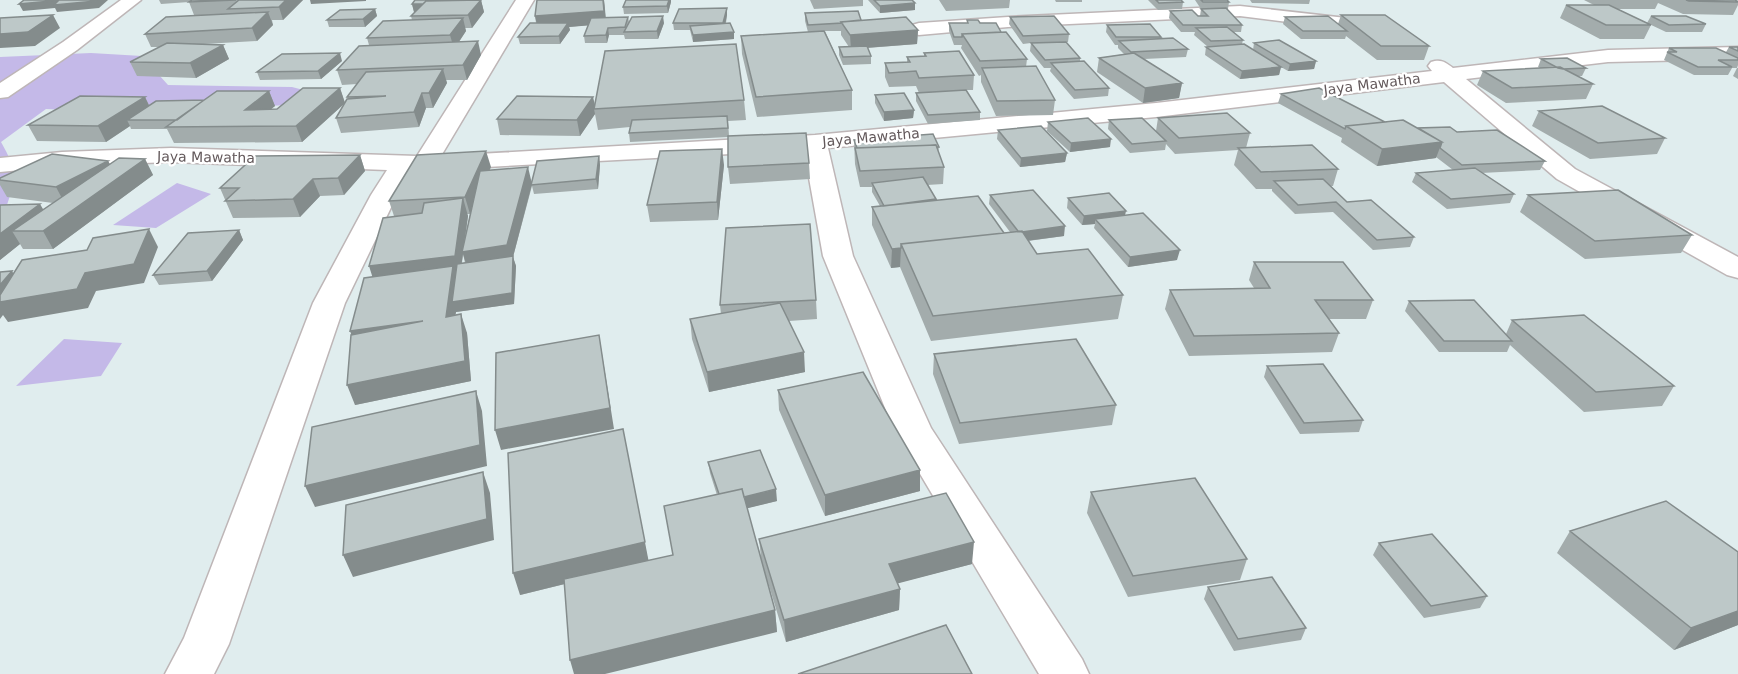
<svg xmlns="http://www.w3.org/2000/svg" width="1738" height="674" font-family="'DejaVu Sans',sans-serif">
  <rect width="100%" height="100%" fill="#e0edee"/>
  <path fill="#c4b9e8" d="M91 53 142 56 168 85 292 87 334 98 290 105 109 112 46 109 1 142C17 170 16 178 6 208L0 210V57Z
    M177 183 211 194 156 228 113 225Z
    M64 339 122 343 101 376 16 386Z"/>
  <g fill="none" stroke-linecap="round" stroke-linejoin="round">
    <g stroke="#beb6b7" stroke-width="3">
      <path id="minor" d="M121 0H141L77 50 8 97 0 98V83L63 42Z
        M516 0H534L441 156 815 135 1156 103 1432 71 1428 66 1431 62C1441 59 1445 62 1453 68L1608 50 1738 47V59L1608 62 1466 79 1575 169 1738 257V278L1727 275 1557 179 1444 82 1156 117 828 148 853 256 931 428 1082 659 1089 674H1039L894 430 823 256 804 150 411 171 397 195 345 303 229 644 214 674H165L184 638 313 303 371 195 387 170 171 162 62 166 0 172V158L62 152 171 148 417 156Z
        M1240 6 1382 22 1388 24 1391 28 1388 32 1382 34 1240 16 1008 27 919 35 912 33 910 29 912 25 919 23 1008 17Z"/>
    </g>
    <use href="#minor" fill="#fff" fill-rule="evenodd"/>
  </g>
  <path fill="#a3acac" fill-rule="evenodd" d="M159 0H303L283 20H272L273 25 257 41 204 44 223 45 229 59 196 78 137 76 130 62 160 47H151L145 34 194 15 189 2 161 4Z
    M415 0H481L484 12 472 28H465L466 31 459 42 481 55 467 80H446L447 83 433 108H426L419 127 341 133 336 118 344 104 302 142 174 143 167 129H131L130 126 106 142 37 141 28 125 145 97 149 105 204 100 269 91 275 106 271 109H277L340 88 345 103 348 99 347 97 357 84 342 85 337 70 369 45 367 38 412 20 411 16 416 11 414 12 412 4Z
    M537 0H604L606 18 628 17 629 22 664 23 658 39H625L624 35H609L607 43H585L584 36 588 25 569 27 570 30 560 44H520L518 37 536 23 535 16Z
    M810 0H863V6L814 9Z
    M868 0H912L915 3V10L880 13Z
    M939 0H1010L1009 8 946 11Z
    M1055 0H1082V2H1056Z
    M1148 0H1181L1183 2 1182 9 1158 10Z
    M1195 0H1227L1229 2 1228 9H1226L1242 25 1241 32H1234L1243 40 1242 44 1253 50 1254 43 1316 61 1314 69 1288 71 1281 67 1279 75 1240 79 1205 55 1206 47H1208L1194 35 1195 32H1181L1169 18 1170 11 1200 16 1201 9Z
    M1250 0H1310L1309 4 1252 3Z
    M1584 0H1738H1736L1738 1V5L1733 15 1683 14 1658 3 1655 9H1618L1651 25 1644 39H1600L1560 18 1566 5H1594Z
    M671 2 668 13 624 14 623 7Z
    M727 8V15L726 23 734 32V39L693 42 690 30H674L673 23Z
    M375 9 377 16 365 27H329L327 20Z
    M805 13 861 20 918 30 917 44 867 48 871 56V64L843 65 839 55V47H849L841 35V31H825L852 90V110L757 117 742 54 741 36 808 32 805 21Z
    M1341 15 1429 46 1424 60H1377L1346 36 1345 39H1301L1283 24 1285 17 1338 24Z
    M1651 16 1706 24 1702 32H1666L1647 23Z
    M1010 17 1069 34 1068 42H1066L1080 58V61L1109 88 1108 96 1074 99 1050 71 1051 68H1044L1030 51 1031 43 1023 44 1009 24Z
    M967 20 980 23 1001 32 1027 59 1026 67 1055 100 1053 115 996 116 981 82V75L979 76 961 48 962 45H954L949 31V23H967Z
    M1107 25 1161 37V38L1188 49 1186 57 1144 59 1182 83 1179 98 1143 103 1097 72 1099 58 1124 54 1118 48V45H1115L1106 32Z
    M1729 47H1738V65L1737 68H1732L1728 75H1694L1664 60 1669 48 1726 52Z
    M924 53 974 75 973 90H966L980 112V120L928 124 916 101V93H919L916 86 889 87 885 77V63L907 62V57L924 56Z
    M1541 59 1586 68 1582 76H1577L1593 84 1586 99 1506 103 1477 85 1483 71 1540 68 1538 67Z
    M342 61 321 79 260 80 257 72Z
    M1737 68H1738V79L1733 76Z
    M1281 94 1385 122 1418 128 1457 132 1545 161 1540 170 1481 173 1514 194 1510 203 1447 209 1412 182 1416 173 1453 170 1436 157V158L1377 166 1341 142 1342 138 1278 103Z
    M875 95 914 110 913 118 884 121 875 103Z
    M744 100 746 120 728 121 729 136 809 163 810 179 730 184 728 167V137L630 142 629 133 630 127 598 130 595 114 580 136 500 135 497 119 595 106Z
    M1539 111 1665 138 1657 154 1590 159 1532 126Z
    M1158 118 1250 133 1246 148 1338 169 1333 186H1331L1347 202 1414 237 1410 247 1373 250 1333 212 1295 214 1272 191V189H1256L1234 165 1238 150 1175 154 1166 144 1165 150 1130 153 1108 129 1109 120 1156 131Z
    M1048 122 1110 147 1070 152 1047 131Z
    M998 130 1067 153 1065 162 1020 167 997 139Z
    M854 140 939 147 938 152 944 167 943 184 927 185 936 200 1004 233 1010 232 989 204 990 195 1064 236 1028 241 1037 254 1123 295 1118 319 931 341 900 267 891 268 872 225V207L880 206 872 192V187H860L855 164Z
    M360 155 365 171 344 195 320 196 300 217 233 218 220 188Z
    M599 156 600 165 598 189 534 194 532 186 513 257 516 266 514 304 456 312 455 315 467 333 471 381 355 405 351 335 394 216 389 201 491 167 489 170 532 183ZM467 214H470L465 240 468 216ZM463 254 465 263H462Z
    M145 159 153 175 53 249H23L20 244 0 260V205L44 209 53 203 7 197 0 185V180L108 161 110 164Z
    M724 165 718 220 650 222 647 205Z
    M1528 195 1692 235 1681 253 1585 259 1520 212Z
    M1068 198 1125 215 1177 260 1128 267 1094 228 1095 224 1082 225 1067 208Z
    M239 230 243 240 212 281 159 285 153 275Z
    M1254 262 1373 300 1366 319H1329L1339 333 1332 352 1189 356 1165 309 1170 290 1254 288 1249 280Z
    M816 300 817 319 789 321 805 372 709 392 692 339 690 319 721 314 720 305Z
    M1409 301 1506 334 1512 320 1674 386 1662 406 1584 412 1510 345 1507 352H1439L1405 311Z
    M934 354 1116 405 1112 425 959 444 933 374Z
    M1267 366 1363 420 1359 432 1300 434 1264 377Z
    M778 390 920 491 825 516 779 410Z
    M623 429 648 561 673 555 717 495 710 473 708 462 777 501 747 508 761 557 759 539 972 564 897 583 900 589 899 610 786 642 767 579 775 610 777 632 565 584 520 595Z
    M1091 492 1247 559 1240 580 1128 597 1087 513Z
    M1570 531 1738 625 1674 650 1557 553Z
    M1379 543 1487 596 1480 608 1424 618 1373 555Z
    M1208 587 1306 628 1301 640 1234 651 1204 599Z"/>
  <path fill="#848c8c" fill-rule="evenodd" d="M53 0H108L99 8 57 12 55 8 23 11 19 4Z
    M286 0H303L283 20 279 7Z
    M310 0H366V1L311 4Z
    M481 0 484 12 472 28 468 15 474 8 414 12 412 4Z
    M604 0 606 24 569 27 570 30 560 44 559 36 538 29 535 16Z
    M669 0H671V2L668 13 667 6Z
    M915 3V10L880 13V6Z
    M727 8V15L724 30 723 23Z
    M375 9 377 16 365 27 363 19Z
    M268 12 273 25 257 41 252 28Z
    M53 15 60 28 35 46 0 48V34Z
    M663 16 664 23 658 39 657 31Z
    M463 18 466 31 454 49 450 35Z
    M608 28 609 35 607 43 606 35Z
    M918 30 917 44 851 49 850 35Z
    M734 32V39L693 42V35Z
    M478 41 481 55 467 80 463 65Z
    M223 45 229 59 196 78 190 63Z
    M340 53 342 61 321 79 318 71Z
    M1316 61 1314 69 1288 71 1290 64Z
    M1281 67 1279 75 1240 79 1242 71Z
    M443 69 447 83 433 108 429 93Z
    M1182 83 1179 98 1143 103 1145 88Z
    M340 88 345 103 302 142 296 126Z
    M269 91 275 106 251 125 245 110Z
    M422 93 426 108 419 127 414 112Z
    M145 97 152 112 127 120 130 126 106 142 98 126Z
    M593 97 596 109H594L595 114 580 136 577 120Z
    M914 110 913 118 884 121V112Z
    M1111 139 1110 147 1070 152 1071 143Z
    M1442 142 1436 158 1377 166 1382 149Z
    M722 149 724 165 718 220 717 202Z
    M486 151 491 167 470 214 465 197Z
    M1067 153 1065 162 1020 167 1021 158Z
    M360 155 365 171 344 195 338 178Z
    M599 156 600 165 598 189 596 179Z
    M145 159 153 175 53 249 43 231Z
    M108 161 117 178 65 204 56 187Z
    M528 167 532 184 513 257 516 266 514 304 456 312 452 336 446 317 375 285 369 266 463 198 468 216 463 251ZM463 254 468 270 460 274Z
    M313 179 320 196 300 217 293 199Z
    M40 204 50 221 12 231 20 244 0 260V234Z
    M1126 211 1124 220 1095 219V224L1082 225 1084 216Z
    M1065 226 1064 236 1018 242 1019 232Z
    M149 229 158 247 144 283 96 291 88 308 8 322 3 315 0 319V285L12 271 23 290 85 273Z
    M239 230 243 240 212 281 207 271Z
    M901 248 900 267 891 268 892 249Z
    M1180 250 1177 260 1128 267 1130 257Z
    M461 314 467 333 471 381 355 405 347 385Z
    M423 321 357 350 350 331Z
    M599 335 614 429 501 450 495 430Z
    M804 352 805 372 709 392 707 372Z
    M476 391 482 411 487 466 315 507 305 486Z
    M623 429 649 563 520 595 513 573Z
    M920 470V491L825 516V495Z
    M483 472 490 493 494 540 353 577 343 555Z
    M776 489 777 501 724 514 722 503Z
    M974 542 972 564 888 586 889 564Z
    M900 589 899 610 786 642 784 620Z
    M775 610 777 632 605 674H574L570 660Z
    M1738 611V625L1674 650 1691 628Z"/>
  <path fill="#bdc8c8" stroke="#848c8c" stroke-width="1.5" d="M24 0H53L51 1 19 4Z
    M59 0H97L96 1 54 5Z
    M192 0H236L189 2Z
    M239 0H286L279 7 228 9Z
    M415 0H458L426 1 423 4H412Z
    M481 0 468 15 411 16 426 1Z
    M537 0H603L604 11 535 16Z
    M626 0H669L667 6 623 7Z
    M874 0H912L915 3 880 6Z
    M1156 0H1181L1183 2 1159 3Z
    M1201 0H1227L1229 2H1203Z
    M1686 0H1735L1738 2 1689 1Z
    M1566 5H1609L1651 25H1606Z
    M727 8 723 23H673L679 9Z
    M1226 8 1242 25H1183L1170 11 1192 10 1198 16H1208L1201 9Z
    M375 9 363 19 327 20 340 10Z
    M858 11 861 20 841 22 842 23 808 25 805 13Z
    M268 12 252 28 145 34 166 17Z
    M53 15 28 32 0 34V18Z
    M1341 15H1385L1429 46H1381Z
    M663 16 657 31 624 32 632 17Z
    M1054 16 1069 34 1023 36 1010 17Z
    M1328 16 1347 31H1303L1285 17Z
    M1651 16H1686L1706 24 1669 25Z
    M628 17 625 27 608 28 606 35 584 36 591 18Z
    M906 17 918 30 850 35 841 22Z
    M463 18 450 35 367 38 383 21Z
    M967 20H978L980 23H996L1001 32 962 34V37H954L949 23H968Z
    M530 23H568L559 36 518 37Z
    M730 23 734 32 693 35 690 26Z
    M1150 24 1161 37H1116L1107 25Z
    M1227 27 1243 40 1211 41 1196 28Z
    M824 31 852 90 756 97 741 36Z
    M1006 32 1027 59 980 61 962 34Z
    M1173 38 1188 49 1131 52 1119 41Z
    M1279 40 1316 61 1290 64 1254 43Z
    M478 41 463 65 337 70 359 46Z
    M1066 42 1080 58 1045 60 1031 43Z
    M167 43 223 45 190 63 130 62Z
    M736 44 744 100 594 109 605 51Z
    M1244 44 1281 67 1242 71 1206 47Z
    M867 46 871 56 843 57 839 47Z
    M1729 47H1738V51Z
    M1669 48H1716L1738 58V60H1718L1732 67H1698L1667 52H1677Z
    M959 51 974 75 919 78 916 71 889 73 885 63 910 62 907 57 926 56 924 53Z
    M340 53 318 71 257 72 282 54Z
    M1134 53 1182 83 1145 88 1099 58Z
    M1567 58 1586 68 1563 69 1558 68 1541 59Z
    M1084 61 1109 88 1075 90 1051 63Z
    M1036 66 1055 100 997 101 982 68Z
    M1560 67 1593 84 1512 88 1483 71Z
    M443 69 429 93H422L414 112 336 118 347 99 386 96 347 97 366 72Z
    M303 88H340L296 126 166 127 217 91H269L245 110 277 109Z
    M1319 88 1385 122 1346 126 1345 129 1281 94Z
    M966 90 980 112 928 115 916 93Z
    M904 93 914 110 884 112 875 95Z
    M80 96 145 97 98 126 28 125Z
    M517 96 593 97 577 120 497 119Z
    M204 100 177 120H127L156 101Z
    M1602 106 1665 138 1598 143 1539 111Z
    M1227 113 1250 133 1179 138 1158 118Z
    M727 116 728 128 629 133 632 120Z
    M1088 118 1111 139 1071 143 1048 122Z
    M1142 118 1166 141 1132 144 1109 120Z
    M1403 120 1442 142 1382 149 1346 126Z
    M1041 126 1067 153 1021 158 998 130Z
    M1450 127 1457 132 1497 130 1545 161 1462 165 1440 148 1442 142 1418 128Z
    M806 133 809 163 728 167V136Z
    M933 134 939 147H937L936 145 857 148 854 140Z
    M936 145 944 167 860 171 855 148Z
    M1312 145 1338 169 1261 172 1238 148Z
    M722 149 717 202 647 205 660 151Z
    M486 151 465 197 389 201 417 155Z
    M52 154 108 161 56 187 0 180V178Z
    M360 155 338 178 313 179 293 199 225 201 239 188H220L255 156Z
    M599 156 596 179 531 185 537 161Z
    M119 158 145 159 43 231H12Z
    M528 167 507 245 462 252 480 171Z
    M1475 168 1514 194 1451 199 1416 173Z
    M923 177 936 199 884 206 872 183Z
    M1323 179 1347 202 1371 200 1414 237 1377 240 1336 202 1298 205 1274 181Z
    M1033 190 1065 226 1022 232 1018 231 990 195Z
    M1618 190 1692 235 1595 241 1528 195Z
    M1109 193 1126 211 1084 216 1068 198Z
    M978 196 1004 233 901 244V248L892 249 872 207Z
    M463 198 455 256 369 266 383 218 422 213 424 203Z
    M40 204 0 234V205Z
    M1143 213 1180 250 1130 257 1095 219Z
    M810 224 816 300 720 305 726 228Z
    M149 229 134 264 85 273 77 289 0 302V295L22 260 87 250 93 238Z
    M239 230 207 271 153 275 188 233Z
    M1022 231 1037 254 1088 249 1123 295 933 316 901 244Z
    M513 256 512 293 452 302 457 264Z
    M1254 262H1343L1373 300H1315L1339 333 1194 336 1170 290 1270 288Z
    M453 266 446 317 461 314 465 361 347 385 351 335 423 321 350 331 364 278Z
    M12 271 0 285V272Z
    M1474 300 1512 341H1444L1409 301Z
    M780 303 804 352 707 372 690 319Z
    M1584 315 1674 386 1596 392 1512 320Z
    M599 335 610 408 495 430 496 353Z
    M1076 339 1116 405 960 423 934 354Z
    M1323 364 1363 420 1304 423 1267 366Z
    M863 372 920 470 825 495 778 390Z
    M476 391 480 445 305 486 312 427Z
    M623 429 645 542 513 573 508 453Z
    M760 450 776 489 744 497 742 489 719 494 708 462Z
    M483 472 487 519 343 555 346 505Z
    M1195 478 1247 559 1133 576 1091 492Z
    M742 489 775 610 570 660 564 579 673 555 664 506Z
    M946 493 974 542 889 564 900 589 784 620 759 539Z
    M1666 501 1738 552V611L1691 628 1570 531Z
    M1432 534 1487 596 1431 606 1379 543Z
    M1272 577 1306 628 1238 639 1208 587Z
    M946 625 972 674H798Z"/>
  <g text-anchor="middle" stroke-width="4.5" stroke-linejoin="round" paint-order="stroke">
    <g font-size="14" fill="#63595b" stroke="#fff">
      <text transform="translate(1372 84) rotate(-7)" y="5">Jaya Mawatha</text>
      <text transform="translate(871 137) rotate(-5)" y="5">Jaya Mawatha</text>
      <text transform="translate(206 157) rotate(1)" y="5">Jaya Mawatha</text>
    </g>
  </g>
</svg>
